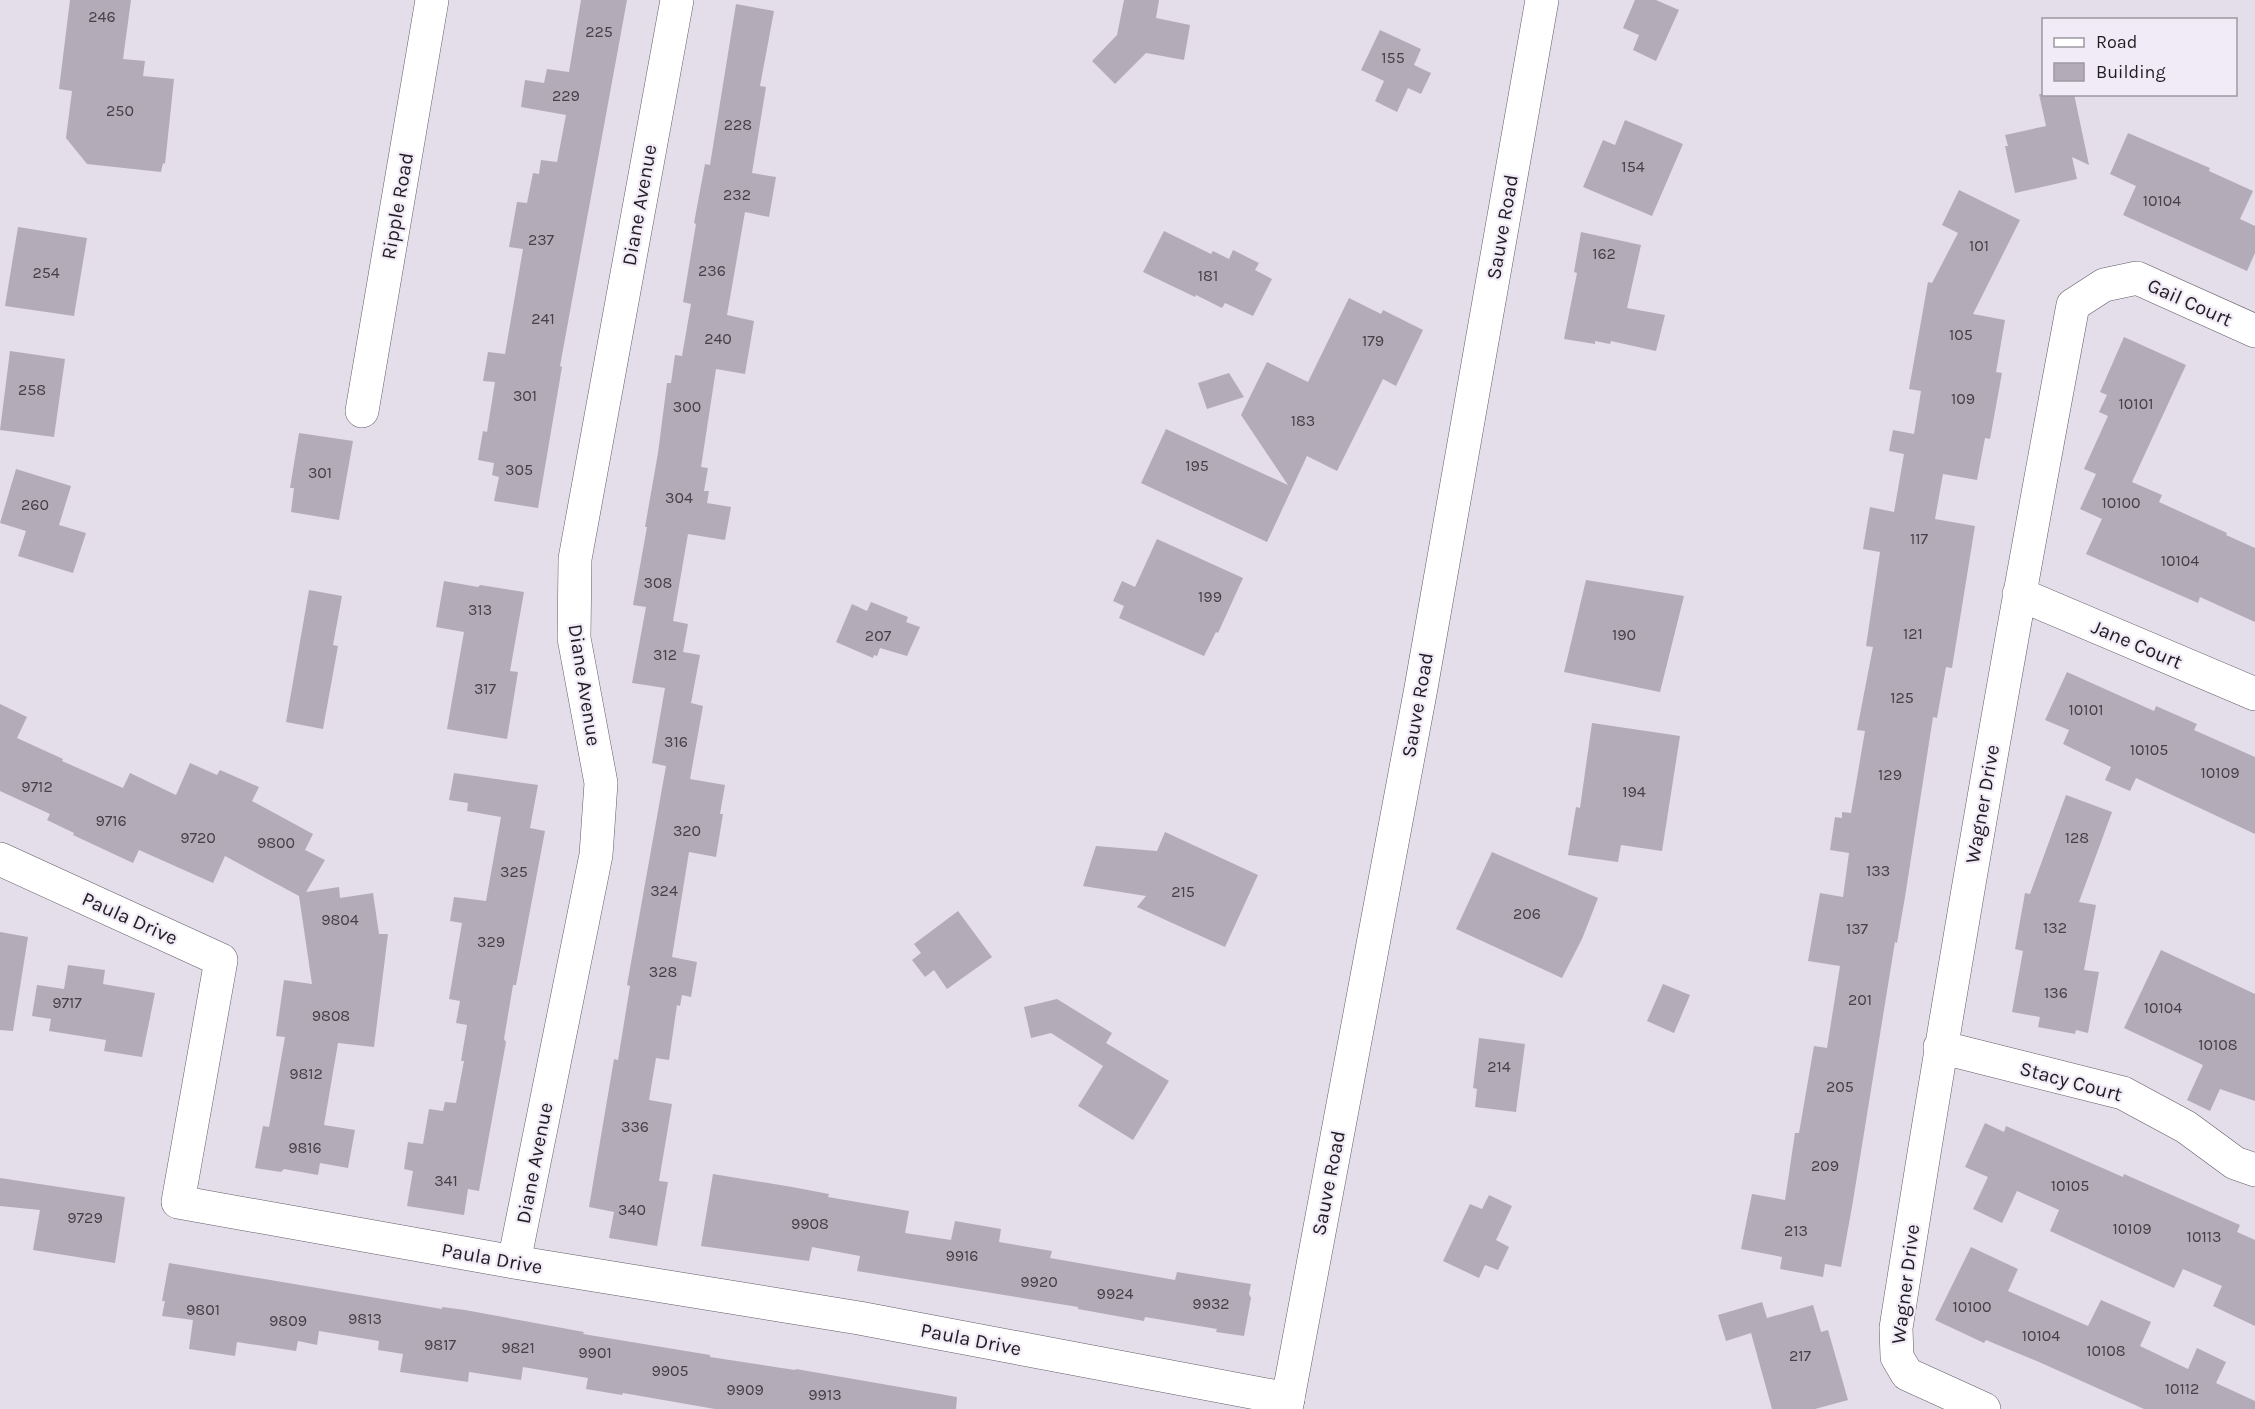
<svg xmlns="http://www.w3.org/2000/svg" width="2255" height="1409" font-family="Karla,sans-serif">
  <rect width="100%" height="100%" fill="#e4ddea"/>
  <path fill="#b3acb8" d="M70 0H131L123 59 145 61 143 76 174 79 165 164 163 163 161 172 87 164 66 138 72 91 59 89Z
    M581 0H627L560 366 562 367 538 508 494 501 499 477 492 475 494 463 478 460 483 431 487 432 495 382 483 381 488 352 505 354 523 249 509 247 517 202 527 203 533 173 539 174 541 160 557 162 566 115 521 107 525 80 544 83 547 69 569 72Z
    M1124 0H1159L1156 18 1190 25 1184 60 1146 53 1115 84 1092 61 1117 35Z
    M1635 0H1656L1679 10 1656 61 1633 50 1639 35 1623 28Z
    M736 4 774 11 760 86 766 87 752 173 776 177 769 217 745 212 727 315 754 321 745 374 716 369 701 467 708 468 704 491H709L707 503 731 507 725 540 688 534 673 621 688 624 683 652 700 655 691 703 703 706 690 779 725 785 720 814H723L716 857 689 852 672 957 697 962 691 997 682 995 680 1006 677 1005 669 1060 656 1058 649 1100 672 1104 659 1181 668 1182 657 1246 609 1238 614 1212 589 1207 614 1059 618 1060 630 986 627 985 666 766 652 763 665 688 632 683 646 607 633 605 647 527H645L658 453 667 383H671L675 355 682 356 691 304 683 302 696 224 694 223 705 164 710 165Z
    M1380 30 1421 49 1414 65 1431 73 1421 94 1408 88 1397 112 1375 101 1384 81 1361 70Z
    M2039 94H2074L2089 165 2072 157 2077 179 2015 193 2005 146H2008L2005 135 2046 126Z
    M1625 120 1683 144 1652 216 1583 187 1603 140 1615 145Z
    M2128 133 2210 168 2209 171 2253 191 2240 219 2255 226V253L2247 271 2123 215 2136 186 2110 174Z
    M1959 190 2020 220 1973 314 2005 320 1996 372 2002 373 1990 439 1985 438 1977 480 1943 474 1935 519 1975 526 1952 668 1946 667 1937 718 1933 717 1905 897 1897 943 1895 942 1852 1207 1841 1267 1825 1264 1823 1277 1780 1269 1782 1257 1741 1249 1752 1194 1785 1200 1795 1133H1799L1814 1046 1827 1048 1840 966 1808 961 1820 893 1843 897 1849 853 1830 850 1835 817 1842 818V812L1851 813 1865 731 1857 730 1873 647 1866 646 1880 552 1863 549 1870 507 1894 512 1904 454 1889 451 1893 430 1914 434 1921 391 1909 389 1928 282 1932 283 1958 233 1942 225Z
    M18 227 87 238 74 316 5 306Z
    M1164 231 1211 254 1213 251 1229 259 1233 250 1259 263 1255 270 1272 279 1253 316 1225 303 1222 308 1196 295 1195 297 1143 272Z
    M1581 232 1641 245 1627 308 1665 315 1656 351 1611 341 1610 344 1595 341V344L1564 339 1577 273 1574 272Z
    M1349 298 1381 314 1383 310 1423 330 1396 386 1383 379 1337 471 1307 456 1267 542 1141 483 1166 429 1288 485 1241 415 1267 362 1308 382Z
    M2124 337 2186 365 2132 482 2162 495 2159 502 2227 533 2226 535 2255 548V622L2200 597 2198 603 2086 554 2102 519 2080 509 2096 474 2084 469 2108 416 2099 412 2107 395 2100 392Z
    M10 351 65 359 54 437 0 430Z
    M1229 373 1244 397 1207 409 1198 383Z
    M299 433 353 441 339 520 291 512 294 488H290Z
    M16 469 71 486 59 525 86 533 73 573 18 556 26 531 0 523Z
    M1157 539 1243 578 1218 633 1216 632 1204 656 1119 618 1124 606 1113 601 1122 581 1135 587Z
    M1586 580 1684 596 1660 692 1564 672Z
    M444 581 478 587 480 585 524 592 510 671 518 672 507 739 447 729 464 632 436 627Z
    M309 590 342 596 333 645 338 646 323 729 286 722Z
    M871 602 908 617 906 622 920 627 907 656 880 648 877 656 874 655 873 658 836 642 852 604 867 611Z
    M2067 672 2154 711 2156 706 2197 724 2194 730 2255 757V834L2136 778 2130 791 2105 780 2111 767 2063 744 2069 730 2045 720Z
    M0 704 27 717 17 738 63 759 62 761 123 788 130 773 176 795 190 763 217 775 220 770 259 787 252 801 313 834 305 850 325 860 306 892 339 887 340 898 373 893 379 934H388L374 1047 338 1043 324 1125 355 1130 348 1168 320 1163 318 1175 284 1169 281 1172 255 1168 263 1126 269 1127 285 1037 276 1036 284 980 312 984 299 896 225 856 213 883 139 850 133 863 73 835 74 833 47 820 50 814 0 791Z
    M1592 723 1680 736 1662 851 1621 845 1618 862 1568 855 1576 807 1580 808Z
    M454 773 538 785 530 828 545 831 516 985H513L504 1039 506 1042 479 1191 468 1189 464 1215 407 1206 413 1171 404 1169 408 1142 423 1144 429 1109 443 1111 445 1102 456 1103 464 1061H461L467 1025 456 1023 460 1001 449 999 462 923 450 921 454 897 486 901 501 817 467 811 468 803 449 800Z
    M2066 795 2112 812 2079 902 2096 905 2084 970 2099 972 2088 1033 2076 1030 2075 1034 2038 1027 2040 1017 2012 1012 2023 951 2015 949 2025 893 2030 894Z
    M1165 832 1258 875 1225 947 1137 907 1146 896 1083 886 1096 846 1157 851Z
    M1492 852 1598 898 1582 939 1562 978 1456 929Z
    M958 911 992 957 947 989 934 970 925 977 912 960 921 953 914 944Z
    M0 932 28 937 13 1031 0 1030Z
    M2161 950 2255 994V1101L2220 1089 2210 1111 2187 1100 2203 1065 2124 1028Z
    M68 965 105 970 103 984 155 993 142 1057 104 1051 106 1040 49 1031 51 1019 32 1016 37 985 64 989Z
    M1663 984 1690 995 1674 1033 1647 1021Z
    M1057 999 1112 1033 1106 1043 1169 1081 1133 1140 1078 1106 1103 1066 1051 1033 1031 1038 1024 1007Z
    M1479 1038 1525 1044 1516 1112 1475 1107 1477 1089 1473 1088Z
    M1985 1123 2004 1132 2006 1126 2123 1177 2124 1174 2240 1225 2237 1232 2255 1240V1326L2213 1306 2222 1286 2183 1269 2174 1288 2050 1231 2059 1210 2017 1191 2002 1223 1973 1209 1988 1177 1965 1167Z
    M713 1174 792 1187 829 1194 828 1197 909 1211 905 1233 951 1240 955 1221 1001 1229 999 1242 1052 1251 1050 1258 1175 1280 1177 1272 1251 1284 1249 1294 1251 1298 1244 1336 1216 1332 1217 1329 1145 1317 1144 1321 1078 1309V1307L857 1271 860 1256 812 1247 809 1261 701 1246Z
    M0 1178 125 1197 115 1263 33 1250 40 1210 0 1206Z
    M1489 1195 1512 1206 1496 1240 1509 1247 1498 1270 1485 1265 1479 1278 1443 1261 1470 1204 1482 1209Z
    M1971 1247 2018 1269 2008 1291 2088 1326 2101 1300 2151 1322 2140 1346 2188 1369 2197 1348 2226 1362 2216 1383 2255 1401V1409H2144L2039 1362 1986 1340 1984 1343 1935 1320Z
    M169 1263 442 1309V1307L465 1310 584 1332 583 1334 710 1355V1357L795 1370 796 1369 957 1397 956 1409H715L623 1393 622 1395 586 1389 588 1378 523 1367 521 1380 469 1372 468 1382 400 1372 403 1354 378 1350 379 1341 319 1331 317 1345 298 1341 296 1351 237 1342 235 1356 189 1349 193 1320 162 1316 165 1301H162Z
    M1762 1302 1767 1318 1813 1305 1821 1332 1828 1330 1848 1400 1815 1409H1772L1751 1333 1726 1341 1718 1315Z"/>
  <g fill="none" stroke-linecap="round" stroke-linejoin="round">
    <g stroke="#625b66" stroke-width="34">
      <path id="street" d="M362 411 432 0
        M2019 594 2255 694
        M0 859 221 960 178 1202 514 1262 859 1318 1288 1399
        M1940 1047 2123 1093 2186 1127 2235 1163 2255 1170
        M514 1262 596 855 601 783 574 638 575 559 677 0
        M1984 1409 1907 1374 1897 1357 1896 1328C1950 986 2009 645 2073 305L2104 285 2137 278 2255 331"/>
    </g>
    <g stroke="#625b66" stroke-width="34">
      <path id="secondary" d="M1286 1409 1421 688 1542 0"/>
    </g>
    <use href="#street" stroke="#fff" stroke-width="33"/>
    <use href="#secondary" stroke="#fff" stroke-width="33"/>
  </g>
  <g text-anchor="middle" stroke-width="4.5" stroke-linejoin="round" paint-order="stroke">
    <g font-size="16" fill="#454148">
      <text x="102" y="22">246</text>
      <text x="599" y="37">225</text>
      <text x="1393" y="63">155</text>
      <text x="566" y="101">229</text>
      <text x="120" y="116">250</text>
      <text x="738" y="130">228</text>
      <text x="1633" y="172">154</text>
      <text x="737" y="200">232</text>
      <text x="2162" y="206">10104</text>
      <text x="541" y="245">237</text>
      <text x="1979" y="251">101</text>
      <text x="1604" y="259">162</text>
      <text x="712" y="276">236</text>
      <text x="46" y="278">254</text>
      <text x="1208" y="281">181</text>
      <text x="543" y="324">241</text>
      <text x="1961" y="340">105</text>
      <text x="718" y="344">240</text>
      <text x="1373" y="346">179</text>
      <text x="32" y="395">258</text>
      <text x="525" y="401">301</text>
      <text x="1963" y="404">109</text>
      <text x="2136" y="409">10101</text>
      <text x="687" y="412">300</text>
      <text x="1303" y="426">183</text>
      <text x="1197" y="471">195</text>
      <text x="519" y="475">305</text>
      <text x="320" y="478">301</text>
      <text x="679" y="503">304</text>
      <text x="2121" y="508">10100</text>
      <text x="35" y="510">260</text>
      <text x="1919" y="544">117</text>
      <text x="2180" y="566">10104</text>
      <text x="658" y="588">308</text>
      <text x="1210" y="602">199</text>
      <text x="480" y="615">313</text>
      <text x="1913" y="639">121</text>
      <text x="1624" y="640">190</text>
      <text x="878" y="641">207</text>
      <text x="665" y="660">312</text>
      <text x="485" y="694">317</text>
      <text x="1902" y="703">125</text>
      <text x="2086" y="715">10101</text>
      <text x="676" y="747">316</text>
      <text x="2149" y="755">10105</text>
      <text x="2220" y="778">10109</text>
      <text x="1890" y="780">129</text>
      <text x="37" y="792">9712</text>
      <text x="1634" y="797">194</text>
      <text x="111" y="826">9716</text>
      <text x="687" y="836">320</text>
      <text x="198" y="843">9720</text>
      <text x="2077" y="843">128</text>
      <text x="276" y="848">9800</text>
      <text x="1878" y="876">133</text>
      <text x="514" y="877">325</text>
      <text x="664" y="896">324</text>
      <text x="1183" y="897">215</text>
      <text x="1527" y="919">206</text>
      <text x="340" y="925">9804</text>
      <text x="2055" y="933">132</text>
      <text x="1857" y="934">137</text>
      <text x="491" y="947">329</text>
      <text x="663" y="977">328</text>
      <text x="2056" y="998">136</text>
      <text x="1860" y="1005">201</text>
      <text x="67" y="1008">9717</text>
      <text x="2163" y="1013">10104</text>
      <text x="331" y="1021">9808</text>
      <text x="2218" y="1050">10108</text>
      <text x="1499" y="1072">214</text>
      <text x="306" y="1079">9812</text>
      <text x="1840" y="1092">205</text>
      <text x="635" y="1132">336</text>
      <text x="305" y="1153">9816</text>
      <text x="1825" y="1171">209</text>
      <text x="446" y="1186">341</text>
      <text x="2070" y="1191">10105</text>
      <text x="632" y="1215">340</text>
      <text x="85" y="1223">9729</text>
      <text x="810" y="1229">9908</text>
      <text x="2132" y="1234">10109</text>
      <text x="1796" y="1236">213</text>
      <text x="2204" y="1242">10113</text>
      <text x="962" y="1261">9916</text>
      <text x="1039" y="1287">9920</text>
      <text x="1115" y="1299">9924</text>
      <text x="1211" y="1309">9932</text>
      <text x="1972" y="1312">10100</text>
      <text x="203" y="1315">9801</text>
      <text x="365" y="1324">9813</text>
      <text x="288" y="1326">9809</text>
      <text x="2041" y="1341">10104</text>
      <text x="440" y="1350">9817</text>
      <text x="518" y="1353">9821</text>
      <text x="2106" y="1356">10108</text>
      <text x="595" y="1358">9901</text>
      <text x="1800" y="1361">217</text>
      <text x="670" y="1376">9905</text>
      <text x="2182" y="1394">10112</text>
      <text x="745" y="1395">9909</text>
      <text x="825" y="1400">9913</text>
    </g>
    <g font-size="20" fill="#201d22" stroke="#f1eaf7">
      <text transform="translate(639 205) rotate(-80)" y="7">Diane Avenue</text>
      <text transform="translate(397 206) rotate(-80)" y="7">Ripple Road</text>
      <text transform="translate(1502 227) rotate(-80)" y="7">Sauve Road</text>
      <text transform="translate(2190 302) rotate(24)" y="7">Gail Court</text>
      <text transform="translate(2137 644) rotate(23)" y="7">Jane Court</text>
      <text transform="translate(585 685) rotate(81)" y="7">Diane Avenue</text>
      <text transform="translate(1417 705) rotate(-80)" y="7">Sauve Road</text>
      <text transform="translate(1982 804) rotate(-80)" y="7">Wagner Drive</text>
      <text transform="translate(130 918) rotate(24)" y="7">Paula Drive</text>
      <text transform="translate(2071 1081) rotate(15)" y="7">Stacy Court</text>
      <text transform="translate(534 1163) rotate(-79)" y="7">Diane Avenue</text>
      <text transform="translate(1328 1183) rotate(-79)" y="7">Sauve Road</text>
      <text transform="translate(492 1258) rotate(10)" y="7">Paula Drive</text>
      <text transform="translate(1905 1284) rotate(-83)" y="7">Wagner Drive</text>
      <text transform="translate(971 1339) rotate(11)" y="7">Paula Drive</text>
    </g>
  </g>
  <rect x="2042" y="18" width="195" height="78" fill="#f1eaf7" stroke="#9d98a2" stroke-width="1.5"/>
  <rect x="2054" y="38" width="30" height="9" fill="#ffffff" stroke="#9d98a2" stroke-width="1.5"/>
  <text x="2096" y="48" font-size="18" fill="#201d22">Road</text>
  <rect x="2054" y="63" width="30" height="18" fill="#b3acb8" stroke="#9d98a2" stroke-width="1.5"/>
  <text x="2096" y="78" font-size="18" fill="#201d22">Building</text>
</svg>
